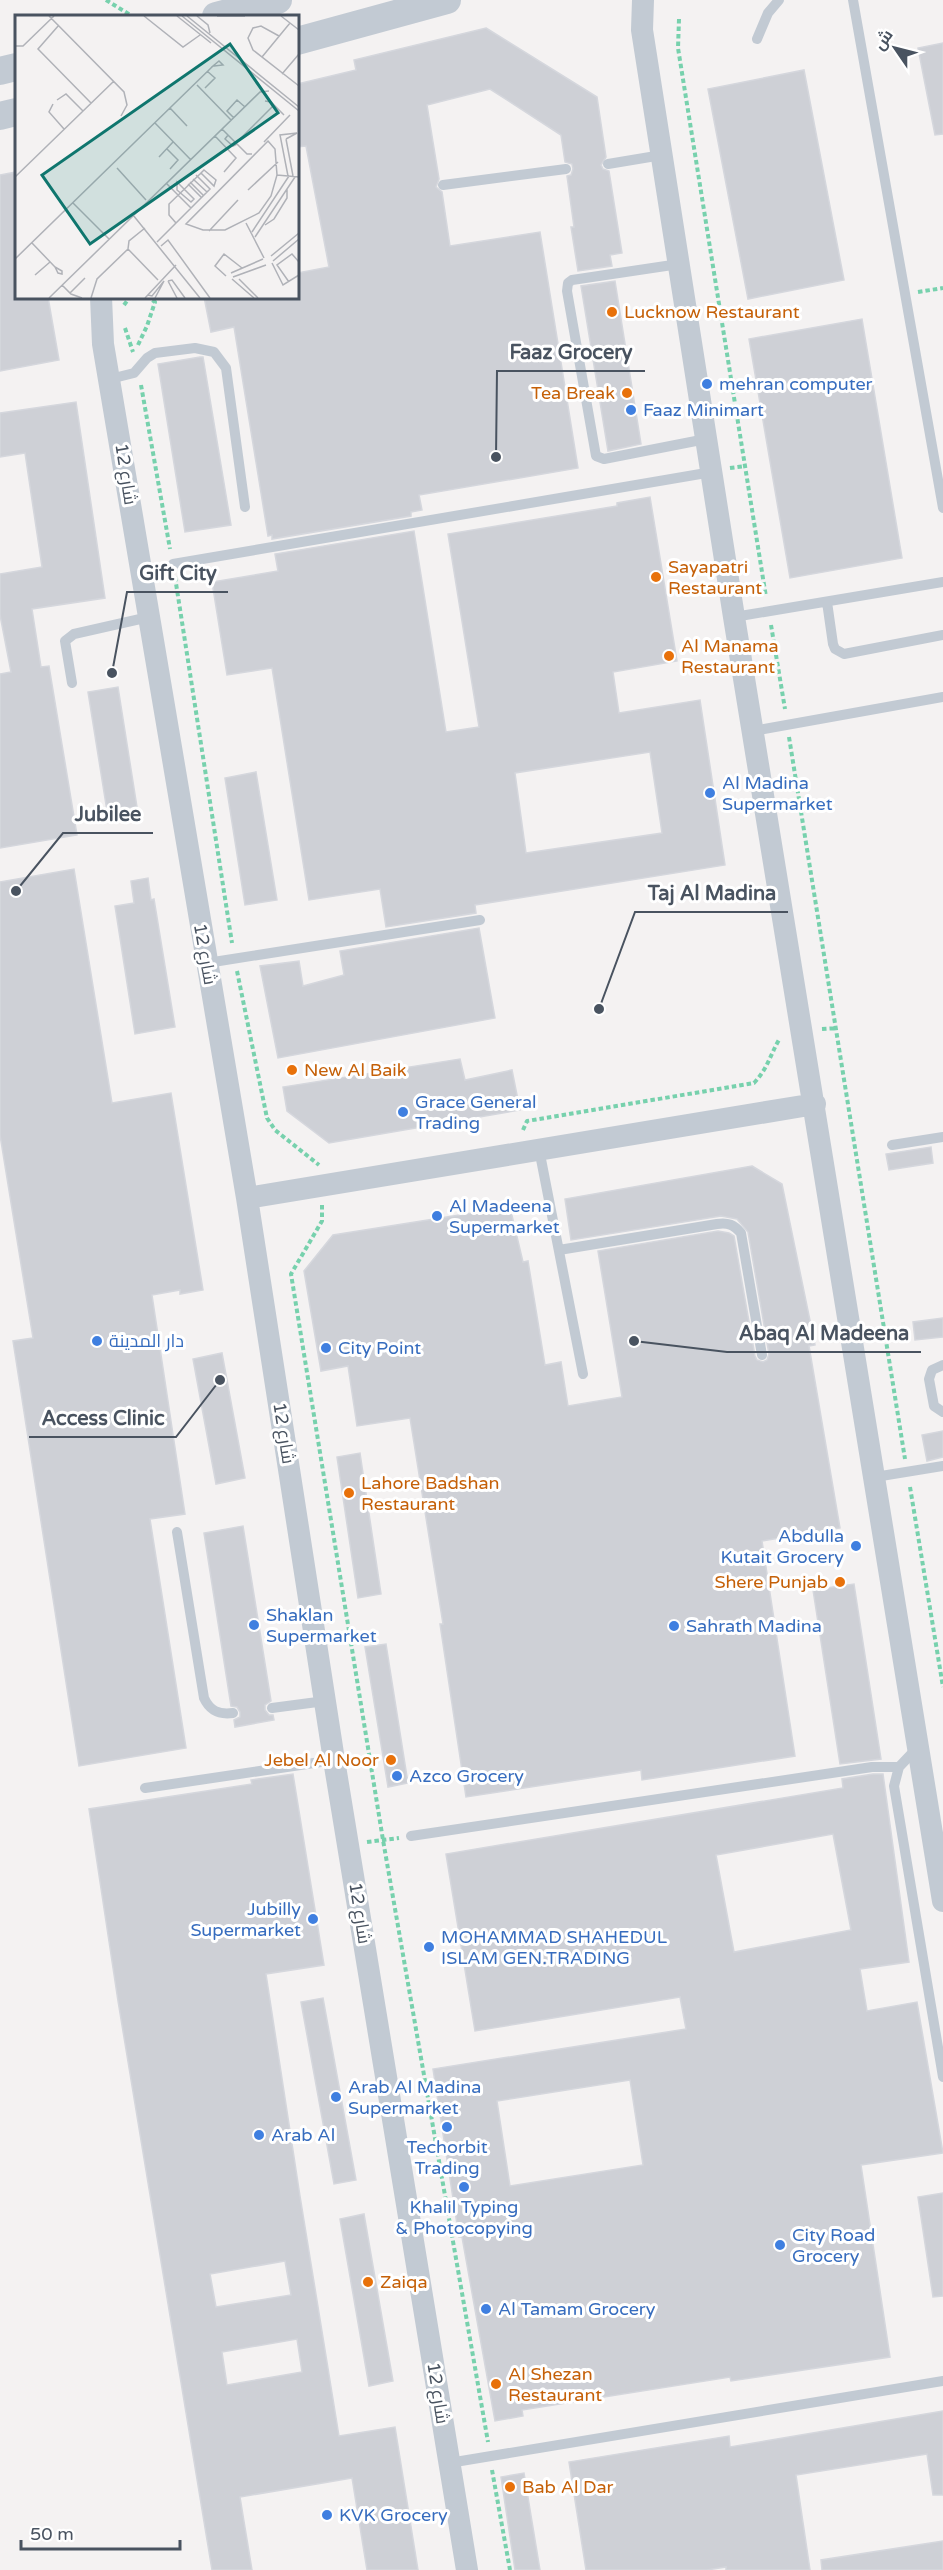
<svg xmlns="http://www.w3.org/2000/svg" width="943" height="2570" font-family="'Varela Round',Cairo,sans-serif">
  <rect width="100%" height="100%" fill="#f4f2f2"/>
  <path fill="#ced0d6" stroke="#d5d7dd" stroke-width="1.5" fill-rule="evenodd" d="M486 28 597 97 606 157 601 165 603 169 609 171 622 253 610 255 612 266 578 271 571 227H574L567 176 571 175 573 169 572 164 565 162 561 135 490 89 427 105 439 179 436 187 442 192 450 246 540 232 578 468 419 495 422 510 411 512V516L272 539V535L268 536 234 327 211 332 204 297H297V273L329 267 306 146 297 147V84L356 70 354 60Z
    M943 43V134L935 135 918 48Z
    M804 70 844 280 748 299 708 89Z
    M16 172V297H48L59 360 0 371V175Z
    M615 281 641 444 608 451 581 286Z
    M862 319 902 558 790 578 749 339Z
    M200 357H203L231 525 185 532 158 364Z
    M76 402 105 598 32 609 41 667 49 666 77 835 0 848V674L11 672 0 615V574L42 567 25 453 0 457V413Z
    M650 497 677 661 613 672 619 713 700 700 725 865 475 905 476 913 386 927 380 889 309 900 272 668 227 675 212 582 278 571 275 554 414 531 446 732 479 727 448 534 617 506V503ZM650 752 662 833 526 853 515 773Z
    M118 687 137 807 107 811 88 692Z
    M256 772 277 900 245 905 225 778Z
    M74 869 112 1103 171 1093 203 1290 180 1294V1290L152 1295 185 1514 150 1519 186 1748 79 1766 13 1341 33 1338 0 1135V882Z
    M148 878 151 900 154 899 175 1027 135 1034 115 906 134 903 131 881Z
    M479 928 495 1018 278 1058 260 966 299 961 303 986 344 975 340 951Z
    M460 1059 465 1080 512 1070 520 1110 329 1143 287 1111 283 1087Z
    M931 1147 933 1163 889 1170 886 1154Z
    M752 1166 782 1184 815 1345 809 1346 840 1528 762 1541 795 1756 642 1780 641 1770 466 1797 440 1624H443L410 1418 357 1426 348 1366 321 1371 304 1271 333 1235 510 1207 523 1262 528 1261 545 1365 561 1362 568 1406 622 1397 598 1251 718 1231 729 1233 734 1236 755 1356 757 1360 763 1362 767 1360 769 1354 748 1232 737 1219 721 1216 571 1240 565 1199Z
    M943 1318V1337L915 1340 913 1322Z
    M222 1353 245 1478 216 1484 193 1359Z
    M943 1431V1457L927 1461 922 1435Z
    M360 1453 381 1594 358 1598 337 1457Z
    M243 1526 271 1701 265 1705V1710L269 1715H273L274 1720 235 1727 234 1720 240 1717V1712L237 1707 231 1706 204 1533Z
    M854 1584 881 1759 840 1764 813 1590Z
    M386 1644 408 1783 388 1787 365 1647Z
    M293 1774 324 1965 266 1974 300 2196 339 2436 395 2427 418 2570H367L352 2478 240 2497 252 2570H212L118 2001 89 1809 252 1784 251 1780ZM285 2261 291 2295 216 2307 210 2274ZM297 2339 302 2372 227 2385 222 2352Z
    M873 1774H883L909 1962 860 1969 867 2011 917 2002 943 2153 861 2165 890 2357 731 2381 730 2377 522 2410 523 2416 495 2421 462 2237H459L433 2069 686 2029 680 1997 475 2031 446 1854 843 1788 842 1779ZM833 1834 851 1930 734 1952 716 1855ZM630 2080 643 2165 510 2186 497 2101Z
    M323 1998 356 2180 334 2184 301 2002Z
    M943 2193V2296L933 2297 918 2197Z
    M364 2214 393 2381 369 2386 340 2219Z
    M943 2411V2495H933L927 2454 796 2475 810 2570H726V2567L707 2570H586L569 2462 729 2436 730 2447Z
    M524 2473 540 2570H515L501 2477Z
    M943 2541V2570H822L821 2560Z"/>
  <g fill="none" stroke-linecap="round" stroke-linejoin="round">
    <path stroke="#77d1ad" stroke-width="4" stroke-dasharray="4.5 3" stroke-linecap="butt" d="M106 0 132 16
      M679 19 678 48 766 597
      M918 292 943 288
      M124 305 130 297
      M125 328 133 352
      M138 345 147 326 155 302 148 297
      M141 385 170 549
      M730 468 745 466
      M175 577 232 943
      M771 625 785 709
      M789 737 905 1459
      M237 971 267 1118 275 1130 319 1165
      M822 1029 837 1028
      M523 1130 527 1121 754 1083C768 1068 770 1055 780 1038
      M322 1205V1221L291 1274 383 1840 488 2442
      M910 1487 943 1687
      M367 1842 399 1838
      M492 2470 510 2570"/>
    <path stroke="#c2cad3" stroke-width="10" d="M853 0 943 508
      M757 39 768 13 779 0
      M608 164 662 155
      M443 185 566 169
      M679 264 572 280 568 283 567 291 596 456 604 459 706 439
      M110 379 134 373 147 358 155 353 195 348 214 352 226 368 245 507
      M173 564 712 472
      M827 602 833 644 835 649 844 654 943 635
      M734 617 943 582
      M72 683 65 641 74 634 149 617
      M753 731 943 697
      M207 963 480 920
      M892 1145 943 1137
      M539 1149 583 1374
      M559 1250 717 1224C728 1222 734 1225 741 1233L762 1355
      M943 1365 932 1370 929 1379 934 1406 943 1412
      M875 1477 943 1466
      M177 1532 204 1698C210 1711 219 1715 233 1713
      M272 1708 325 1701
      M918 1747 899 1767 894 1786 943 2077
      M145 1788 334 1760
      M411 1836 872 1767H899
      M449 2463 943 2381"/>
    <path stroke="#c2cad3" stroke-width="22" d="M643 0 642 30 734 617 943 1901
      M101 297 103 344 247 1198 334 1760 467 2570
      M247 1198 815 1104"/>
    <path stroke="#c2cad3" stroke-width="28" d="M216 16 278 0
      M297 41 447 0
      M0 71 16 67
      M0 116 16 112"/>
  </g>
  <g fill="#e8710a" stroke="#fff" stroke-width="2">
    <circle cx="612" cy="312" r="6"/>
    <circle cx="627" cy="393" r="6"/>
    <circle cx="656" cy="577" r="6"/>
    <circle cx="669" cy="656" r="6"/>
    <circle cx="292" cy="1070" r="6"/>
    <circle cx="349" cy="1493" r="6"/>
    <circle cx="840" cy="1582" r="6"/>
    <circle cx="391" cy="1760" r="6"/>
    <circle cx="368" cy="2282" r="6"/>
    <circle cx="496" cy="2384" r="6"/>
    <circle cx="510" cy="2487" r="6"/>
  </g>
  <g fill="#3f7fe0" stroke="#fff" stroke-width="2">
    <circle cx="707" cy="384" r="6"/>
    <circle cx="631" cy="410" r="6"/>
    <circle cx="710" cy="793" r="6"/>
    <circle cx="403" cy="1112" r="6"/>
    <circle cx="437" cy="1216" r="6"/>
    <circle cx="97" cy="1341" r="6"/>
    <circle cx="326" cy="1348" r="6"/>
    <circle cx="856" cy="1546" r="6"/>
    <circle cx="254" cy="1625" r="6"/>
    <circle cx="674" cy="1626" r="6"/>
    <circle cx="397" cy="1776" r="6"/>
    <circle cx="313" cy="1919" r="6"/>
    <circle cx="429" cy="1947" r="6"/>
    <circle cx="336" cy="2097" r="6"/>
    <circle cx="447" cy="2127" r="6"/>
    <circle cx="259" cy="2135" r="6"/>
    <circle cx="464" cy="2187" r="6"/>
    <circle cx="780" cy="2245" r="6"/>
    <circle cx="486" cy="2309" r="6"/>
    <circle cx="327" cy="2515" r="6"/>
  </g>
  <g text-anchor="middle" stroke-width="6" stroke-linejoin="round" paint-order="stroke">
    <g font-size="18" fill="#c56008" stroke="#fff" text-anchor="start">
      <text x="624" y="318">Lucknow Restaurant</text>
      <text x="615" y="399" text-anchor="end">Tea Break</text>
      <text x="668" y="573">Sayapatri<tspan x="668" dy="21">Restaurant</tspan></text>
      <text x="681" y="652">Al Manama<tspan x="681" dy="21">Restaurant</tspan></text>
      <text x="304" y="1076">New Al Baik</text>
      <text x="361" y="1489">Lahore Badshan<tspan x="361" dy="21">Restaurant</tspan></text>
      <text x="828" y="1588" text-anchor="end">Shere Punjab</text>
      <text x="379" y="1766" text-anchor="end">Jebel Al Noor</text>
      <text x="380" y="2288">Zaiqa</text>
      <text x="508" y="2380">Al Shezan<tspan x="508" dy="21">Restaurant</tspan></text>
      <text x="522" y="2493">Bab Al Dar</text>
    </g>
    <g font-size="18" fill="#366cbe" stroke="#fff" text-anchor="start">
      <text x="719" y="390">mehran computer</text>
      <text x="643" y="416">Faaz Minimart</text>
      <text x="722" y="789">Al Madina<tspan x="722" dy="21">Supermarket</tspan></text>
      <text x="415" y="1108">Grace General<tspan x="415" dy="21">Trading</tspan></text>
      <text x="449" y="1212">Al Madeena<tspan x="449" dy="21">Supermarket</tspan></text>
      <text x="109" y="1347">دار المدينة</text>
      <text x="338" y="1354">City Point</text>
      <text x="844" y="1542" text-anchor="end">Abdulla<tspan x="844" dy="21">Kutait Grocery</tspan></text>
      <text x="266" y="1621">Shaklan<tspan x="266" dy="21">Supermarket</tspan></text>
      <text x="686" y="1632">Sahrath Madina</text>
      <text x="409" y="1782">Azco Grocery</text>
      <text x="301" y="1915" text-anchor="end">Jubilly<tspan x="301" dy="21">Supermarket</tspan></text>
      <text x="441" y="1943">MOHAMMAD SHAHEDUL<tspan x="441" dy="21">ISLAM GEN.TRADING</tspan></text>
      <text x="348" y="2093">Arab Al Madina<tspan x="348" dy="21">Supermarket</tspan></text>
      <text x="271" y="2141">Arab Al</text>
      <text x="447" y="2153" text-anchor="middle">Techorbit<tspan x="447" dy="21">Trading</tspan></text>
      <text x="464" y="2213" text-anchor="middle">Khalil Typing<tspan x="464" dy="21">&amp; Photocopying</tspan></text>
      <text x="792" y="2241">City Road<tspan x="792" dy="21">Grocery</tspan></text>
      <text x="498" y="2315">Al Tamam Grocery</text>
      <text x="339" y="2521">KVK Grocery</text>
    </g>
    <g font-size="18" fill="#495360" stroke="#fff">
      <text transform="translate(126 474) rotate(81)" y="6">شارع 12</text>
      <text transform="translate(205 954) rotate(80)" y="6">شارع 12</text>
      <text transform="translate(284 1433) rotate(81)" y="6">شارع 12</text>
      <text transform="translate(360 1913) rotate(81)" y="6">شارع 12</text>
      <text transform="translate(438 2393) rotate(81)" y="6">شارع 12</text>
    </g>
  </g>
  <g transform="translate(15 15)">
    <rect width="284" height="284" fill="#f4f2f2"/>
    <path fill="none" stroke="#b0b2b8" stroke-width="1.5" d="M34 1 109 77 112 90 106 101M129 1 168 32 185 20M162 1 196 28M167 1 284 96M172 1 284 92M182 1 193 10 195 18M202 1H230M266 1 284 15M44 10 23 34 76 88M264 21 246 11 238 13 233 23 238 35 284 71M0 31H8L39 1M247 42 275 8M204 46 208 50 199 51H198ZM267 59 284 39M182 70 216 105M190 73 200 63 192 56M42 85 51 79 68 96M250 86 256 87 269 100M38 89 34 97 49 114M155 93 172 111M219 103 212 96 222 85 230 92M140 108 176 145M207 114 232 139H237M213 120 210 124 218 131 222 129M200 121 221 143 209 157M271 124 282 118 265 120 273 161M271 124 278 161M253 126 260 134 262 160 256 181 244 198 210 215H188L171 209ZM249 127 275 100M221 128 259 90M152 134 163 145 155 154M144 142 158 127M102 153 131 185M189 155 201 165 199 171 186 158ZM262 160 284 162M0 162 99 66M178 164 192 177M162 167 179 184 176 187 162 175ZM175 167 188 180M151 168 176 193M173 169 186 182M233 175 263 147M58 188 94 224M118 200 185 283M161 208 154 200V189L186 158M231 208 249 243M250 210 259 204 272 183V174M194 216 223 185M237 217 274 161M240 222 280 162M142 227 195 174 181 160M17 228 40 252M146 231 153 225 195 283M113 234 114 226 130 213M256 241 284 218M0 244 198 51M258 246 284 224M257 248 268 270 284 260M40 252 47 256V259L43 258ZM216 258 248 244M20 260 35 247M211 261 200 251 209 239 227 253M218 262 251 250M217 264 239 283M224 264 243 283M153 266 157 265 170 283M153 266 162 283M274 267 262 250 277 239 284 247M47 270 56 279 67 283M55 278 70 263M133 280 137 281 149 266 140 283M34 283 245 77 254 76M76 283 82 264 113 234 143 265M130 283 161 250"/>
    <path fill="#0f766e" fill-opacity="0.15" stroke="#0f766e" stroke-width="3" d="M215 29 263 98 75 229 27 160Z"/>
    <rect width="284" height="284" fill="none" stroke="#495360" stroke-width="3"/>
  </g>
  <path fill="none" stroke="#495360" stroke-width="2" d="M496 457L497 371H645M112 673L127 592H228M16 891L63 833H153M599 1009L635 912H788M634 1341L727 1352H921M220 1380L176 1437H29"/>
  <g fill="#495360" stroke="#fff" stroke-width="2">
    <circle cx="496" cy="457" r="6"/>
    <circle cx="112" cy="673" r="6"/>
    <circle cx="16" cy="891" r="6"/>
    <circle cx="599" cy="1009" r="6"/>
    <circle cx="634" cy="1341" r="6"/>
    <circle cx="220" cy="1380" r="6"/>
  </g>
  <g font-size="20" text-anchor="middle" font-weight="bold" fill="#495360" stroke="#fff" stroke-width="6" stroke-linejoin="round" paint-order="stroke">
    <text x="571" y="359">Faaz Grocery</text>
    <text x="178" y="580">Gift City</text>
    <text x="108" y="821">Jubilee</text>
    <text x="712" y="900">Taj Al Madina</text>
    <text x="824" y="1340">Abaq Al Madeena</text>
    <text x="103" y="1425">Access Clinic</text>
  </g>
  <g transform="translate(895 48) rotate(305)" stroke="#ffffff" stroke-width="4.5" paint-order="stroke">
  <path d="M0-4.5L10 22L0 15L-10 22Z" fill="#495360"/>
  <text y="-9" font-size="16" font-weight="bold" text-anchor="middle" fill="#495360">ش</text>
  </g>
  <path d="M21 2540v9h159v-9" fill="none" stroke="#495360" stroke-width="3"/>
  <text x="30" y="2540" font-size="18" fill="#495360" stroke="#ffffff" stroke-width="4.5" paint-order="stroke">50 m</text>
</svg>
